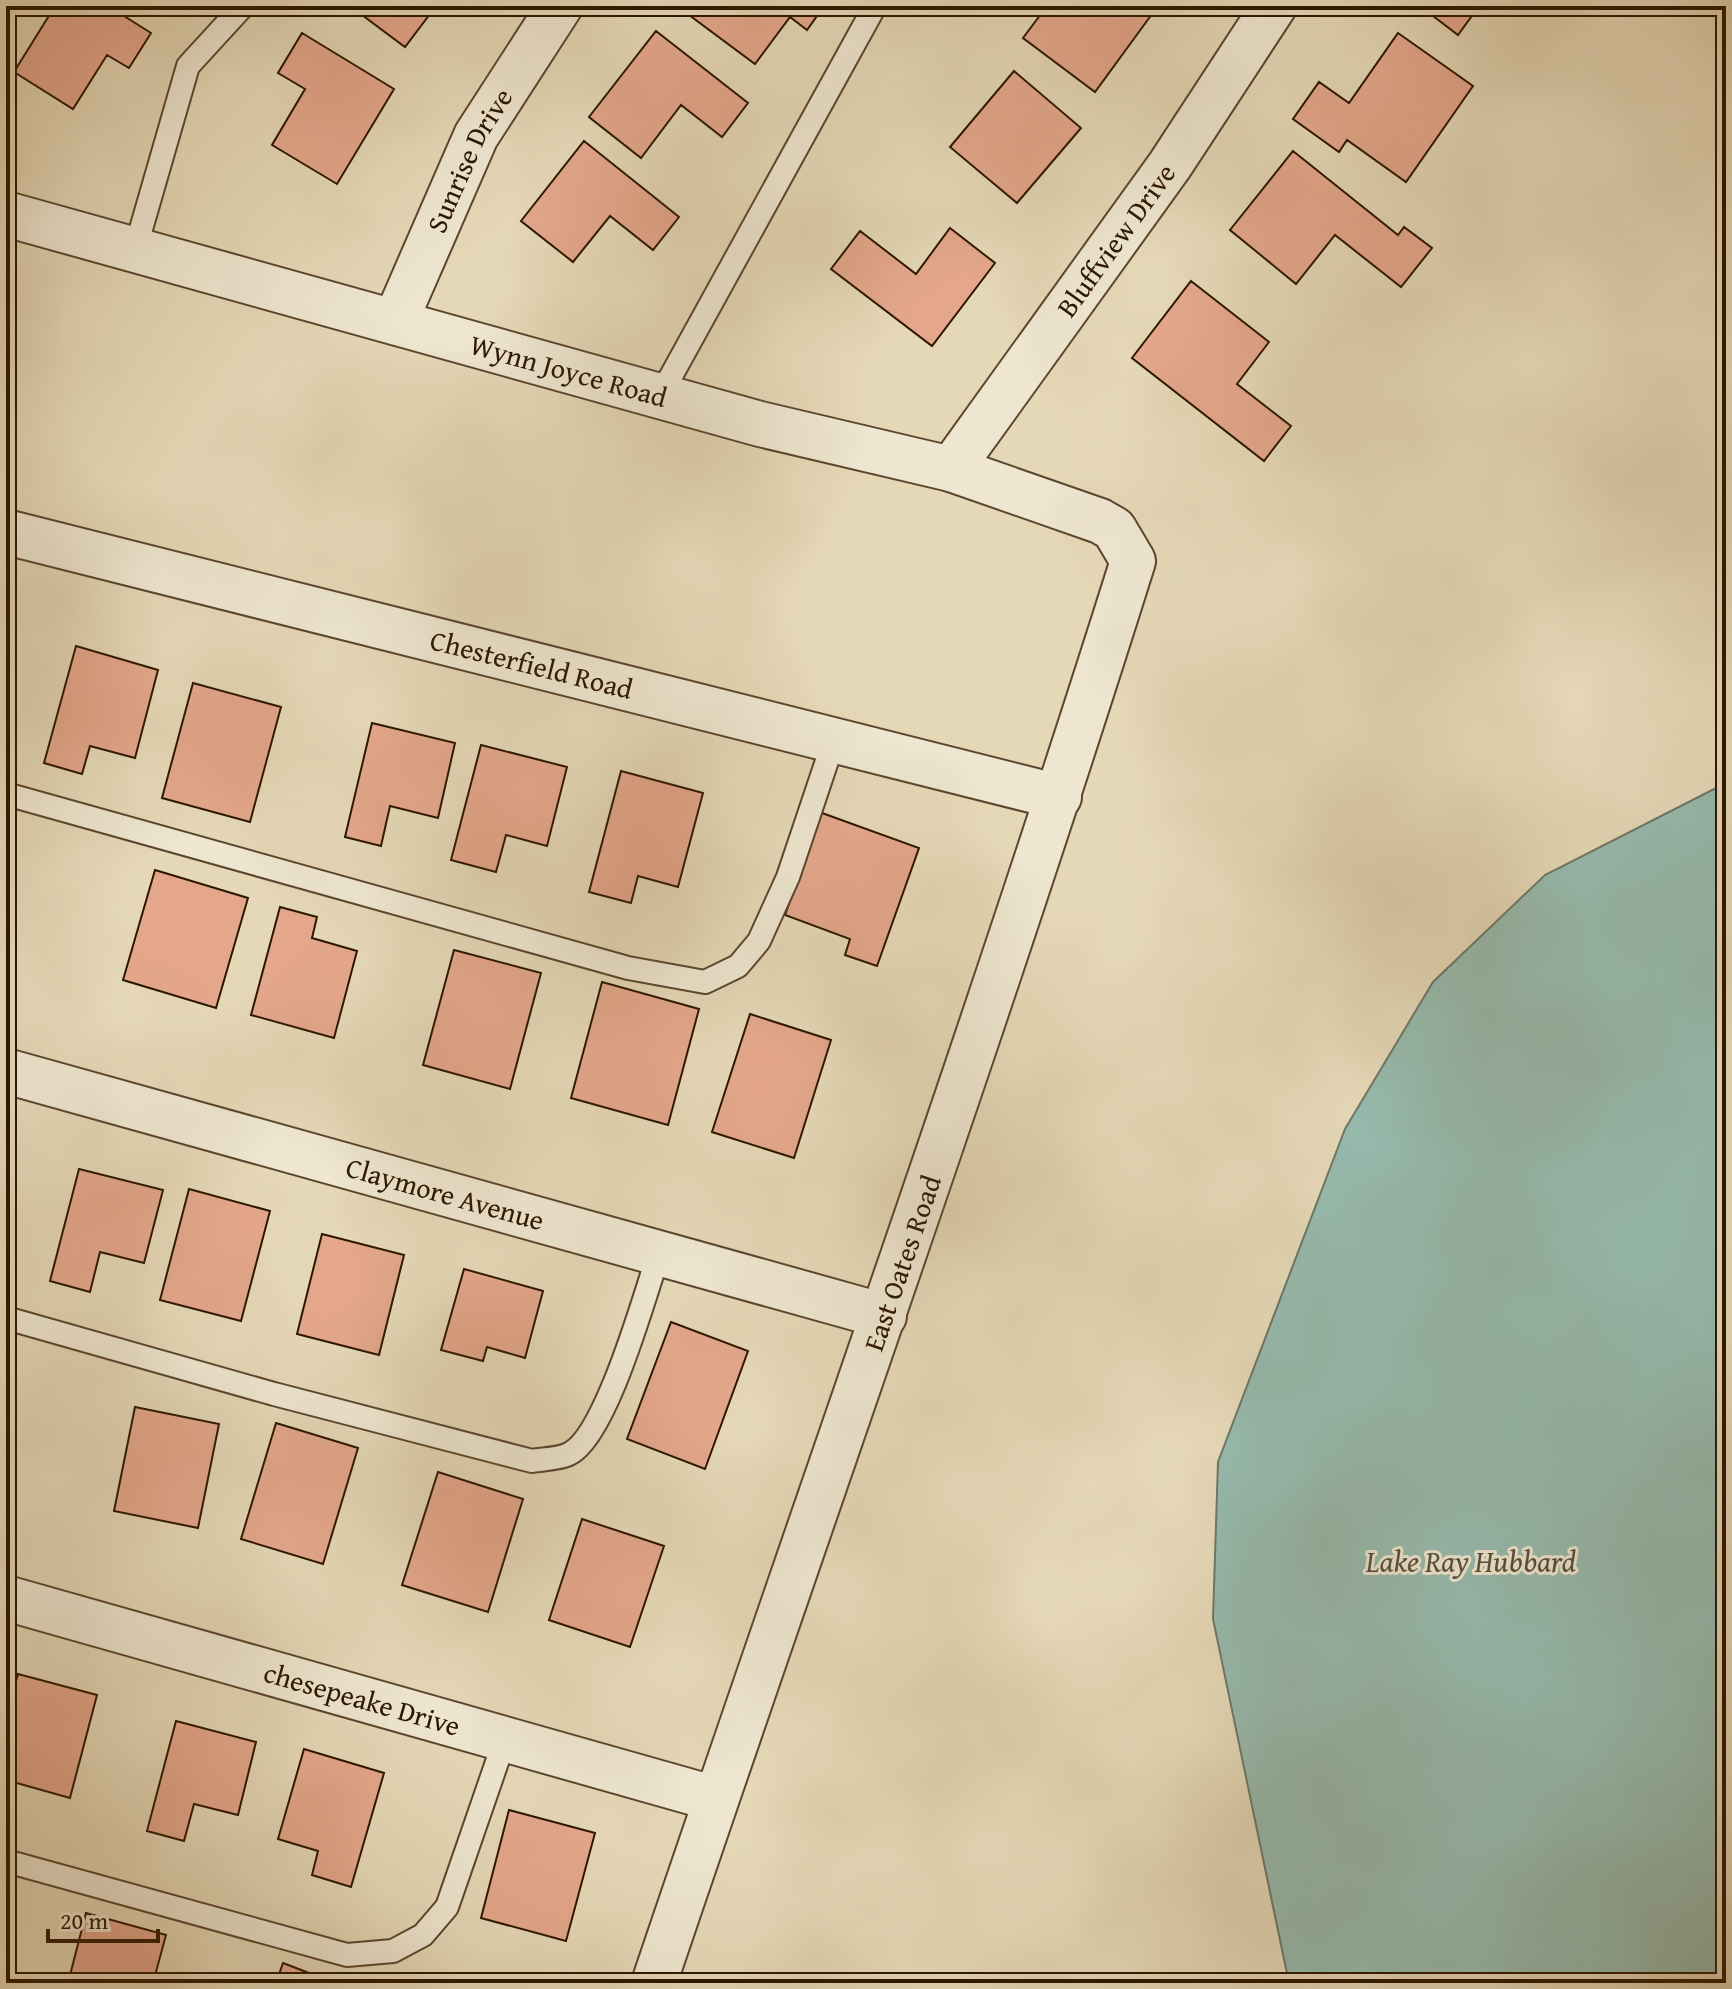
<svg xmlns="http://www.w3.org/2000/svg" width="1732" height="1989" font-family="'Gentium Book Plus',serif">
  <rect width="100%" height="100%" fill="#e5d8b7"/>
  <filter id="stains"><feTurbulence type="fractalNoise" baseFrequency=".0025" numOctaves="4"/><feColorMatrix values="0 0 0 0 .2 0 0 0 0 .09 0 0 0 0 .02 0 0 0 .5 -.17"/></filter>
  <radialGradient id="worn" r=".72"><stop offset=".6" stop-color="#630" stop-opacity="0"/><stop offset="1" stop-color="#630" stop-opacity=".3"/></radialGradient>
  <path fill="#96baad" stroke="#6c7868" stroke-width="2" d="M1726 783V1983H1289L1213 1619 1218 1462 1345 1129 1433 982 1545 875Z"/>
  <path fill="#e4a78c" stroke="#2d1600" stroke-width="2" d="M55 6H108L151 33 129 68 107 55 73 109 14 72Z
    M350 6H436L405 47Z
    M677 6H824L807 30 790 17 755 64Z
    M1047 6H1142L1152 14 1095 92 1023 38Z
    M1420 6H1479L1458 35Z
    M656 31 748 103 722 137 681 105 641 158 589 117Z
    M302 33 394 89 337 184 272 145 305 89 278 73Z
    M1398 33 1473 86 1406 182 1347 140 1339 152 1293 119 1319 82 1349 103Z
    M1014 71 1081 128 1017 203 950 147Z
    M584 141 679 217 653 250 610 216 573 262 521 221Z
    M1293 151 1398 235 1404 227 1432 248 1401 287 1335 235 1296 284 1230 230Z
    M950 228 995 263 932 346 831 269 860 231 916 274Z
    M1191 281 1269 342 1237 384 1291 426 1264 461 1132 358Z
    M76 646 158 670 135 758 90 746 82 774 44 763Z
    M193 683 281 707 250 822 162 798Z
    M372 723 455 743 438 818 390 806 381 846 345 837Z
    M481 745 567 767 547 846 506 835 496 872 451 860Z
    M621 771 703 793 678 887 638 876 631 903 589 892Z
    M822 813 919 848 877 966 845 955 850 939 785 915Z
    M155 870 248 898 216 1008 123 980Z
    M280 907 317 917 312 938 357 951 334 1038 251 1015Z
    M454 950 541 973 510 1089 423 1065Z
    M602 982 699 1009 668 1125 571 1098Z
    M750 1014 831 1040 794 1158 712 1132Z
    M79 1169 163 1190 144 1263 100 1252 90 1292 50 1281Z
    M189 1189 270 1211 241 1321 160 1300Z
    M322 1234 404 1255 379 1355 297 1334Z
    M464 1269 543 1291 525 1358 487 1347 483 1361 441 1350Z
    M671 1322 748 1351 705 1469 627 1439Z
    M135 1407 219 1424 198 1528 114 1511Z
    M276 1423 358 1448 323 1564 241 1539Z
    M438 1472 523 1499 488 1612 402 1585Z
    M582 1519 664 1546 630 1647 549 1620Z
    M18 1674 97 1695 70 1798 6 1780V1717Z
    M176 1721 256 1742 238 1815 194 1804 184 1841 147 1831Z
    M304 1749 384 1773 351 1887 312 1875 318 1851 278 1839Z
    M509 1810 595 1833 566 1941 481 1918Z
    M6 1892 14 1895 6 1922Z
    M86 1913 166 1935 153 1983H68Z
    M283 1963 335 1983H276Z"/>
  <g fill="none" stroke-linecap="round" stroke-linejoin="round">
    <g stroke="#5b462e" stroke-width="26">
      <path id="service" d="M135 250 188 66 243 6
        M660 396 875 6
        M6 794 628 968 705 982 738 966 759 941 788 877 834 740
        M6 1318 274 1394 532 1461C543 1459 559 1459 569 1454 606 1437 645 1294 659 1253
        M6 1861 347 1955 393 1951 423 1935 447 1907 505 1739"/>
    </g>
    <g stroke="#5b462e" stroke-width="48">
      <g id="minor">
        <path id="s1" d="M395 322 476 136 560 6"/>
        <path id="s2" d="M951 469 1170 165 1274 6"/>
        <path id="s3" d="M6 532 1059 797"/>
        <path id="s4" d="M6 1071 884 1316"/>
        <path id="s5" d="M6 1598 716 1799"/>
      </g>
    </g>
    <g stroke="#5b462e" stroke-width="48">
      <g id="tertiary">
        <path id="s6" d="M6 214 760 424 951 469 1100 521 1114 529 1133 561C983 1038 814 1509 654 1983"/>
      </g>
    </g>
    <use href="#service" stroke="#eee6d0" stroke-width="22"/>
    <use href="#minor" stroke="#eee6d0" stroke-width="44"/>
    <use href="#tertiary" stroke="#eee6d0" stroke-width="44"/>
  </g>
  <g text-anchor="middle" stroke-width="6" stroke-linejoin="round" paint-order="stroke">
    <g font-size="28" fill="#2d1600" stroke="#eee6d0">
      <text dy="10" stroke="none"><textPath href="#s1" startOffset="178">Sunrise Drive</textPath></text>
      <text dy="10" stroke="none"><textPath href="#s2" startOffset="282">Bluffview Drive</textPath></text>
      <text dy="10" stroke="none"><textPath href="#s6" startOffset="584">Wynn Joyce Road</textPath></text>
      <text dy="10" stroke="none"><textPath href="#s3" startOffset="542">Chesterfield Road</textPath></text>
      <text dy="10" stroke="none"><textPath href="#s4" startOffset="456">Claymore Avenue</textPath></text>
      <text transform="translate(902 1263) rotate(-71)" y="10">East Oates Road</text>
      <text dy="10" stroke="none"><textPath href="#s5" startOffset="370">chesepeake Drive</textPath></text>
    </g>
    <g font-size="30" font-style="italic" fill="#524f3d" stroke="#eee6d0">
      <text x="1471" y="1572">Lake Ray Hubbard</text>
    </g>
  </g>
  <rect width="1732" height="1989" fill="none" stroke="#e5d8b7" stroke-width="32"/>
  <rect x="8" y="8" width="1716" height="1973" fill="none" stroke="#2d1600" stroke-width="4"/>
  <rect x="16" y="16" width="1700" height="1957" fill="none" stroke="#2d1600" stroke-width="2"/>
  <path d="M48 1929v12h110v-12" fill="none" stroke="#2d1600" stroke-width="4"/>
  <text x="60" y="1929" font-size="24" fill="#2d1600" stroke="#eee6d0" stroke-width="6" paint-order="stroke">20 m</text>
  <rect width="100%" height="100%" filter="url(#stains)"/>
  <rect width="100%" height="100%" fill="url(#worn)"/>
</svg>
